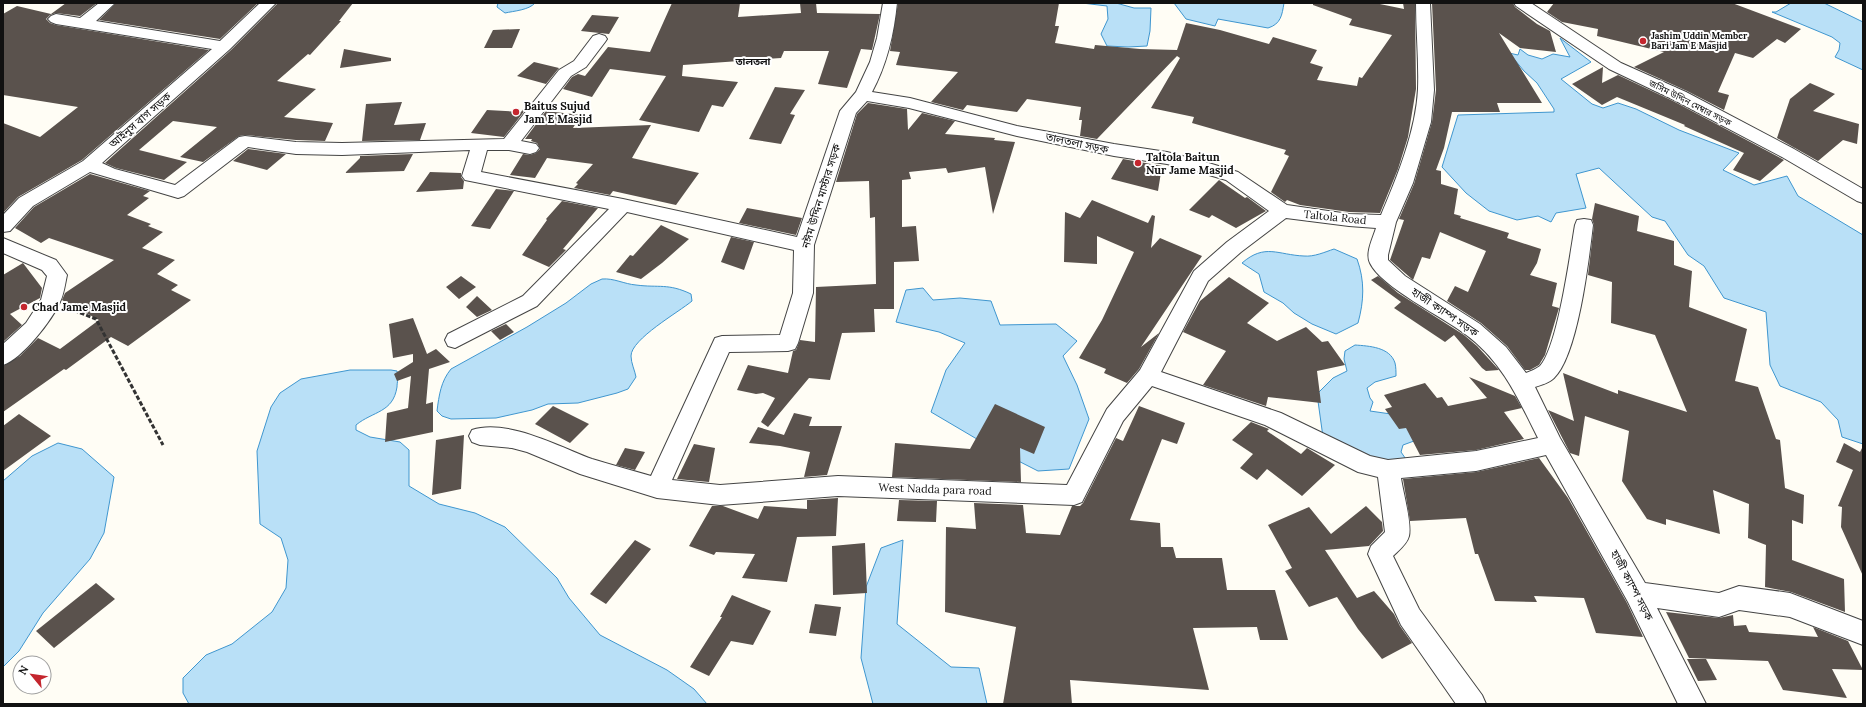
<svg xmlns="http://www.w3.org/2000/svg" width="1866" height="707" font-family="Lora,'Noto Sans Bengali',serif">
  <rect width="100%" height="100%" fill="#fffdf5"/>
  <path fill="#b9e0f7" stroke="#3f96cf" d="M498 3H535C529 10 514 11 505 13L497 7Z
    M1082 3H1116L1134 8H1151L1150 31 1147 46 1128 47 1107 46 1101 34 1108 19 1107 6Z
    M1174 3H1284C1282 15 1281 24 1268 28L1218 19 1215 26 1186 19Z
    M1791 3H1824L1863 22V70L1835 57 1839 50 1840 43 1832 37 1772 12H1776Z
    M1560 38 1591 62 1561 79 1592 104 1603 108 1618 103 1636 109 1679 130 1739 153 1723 170 1754 185 1787 176 1798 196 1863 235V444L1842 437 1838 420 1821 402 1780 386 1770 365 1766 312 1724 298 1704 266 1688 255 1665 221 1652 217 1599 168 1576 174 1586 208 1556 213 1551 222 1538 216 1517 220 1489 211 1466 193 1442 167 1458 115 1554 112V109L1537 83 1524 71 1509 53 1518 55 1520 49 1528 55 1542 59 1553 54 1570 57Z
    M1334 249 1357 259C1365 281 1364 301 1358 323L1336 334 1312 324 1294 313 1283 303 1264 292 1259 274 1242 263C1265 243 1278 255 1304 256 1314 257 1325 252 1334 249Z
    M602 279C614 278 624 284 636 285 659 288 668 283 691 294L692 301C679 312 631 339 631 356 631 363 635 371 636 377L628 389 617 393 578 403 548 404 532 410 496 418 451 419 442 416 437 411C439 395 441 381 451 369L527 327 566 303 591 284Z
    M923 288 933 300 960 298 991 301 1000 325 1056 324 1077 341 1063 356 1077 385 1089 419 1069 469 1038 471 987 445 931 412 946 370 965 343 939 332 896 322 906 290Z
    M1355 345C1369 346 1390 347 1395 363 1396 367 1396 372 1396 376L1375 382 1367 388 1370 398 1373 402 1370 411 1391 414 1409 408 1414 441 1403 445 1401 452 1410 465 1387 468 1323 437 1317 394 1333 378 1347 371 1344 359 1345 351Z
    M350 370H391L397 371C399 377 397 382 397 387 393 413 373 411 356 425V430L370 437 400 442 409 450V486L439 504 475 513 505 527 557 578 569 598 600 635 667 670 694 689 707 704H189L183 693V678L206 655 232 644 272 612 286 588 288 560 281 538 260 524 257 451 271 407 280 393 301 379Z
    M58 443 82 449 114 477 104 533 90 559 43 613 19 651 3 667V481L32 456Z
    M903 540 897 624 951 667 979 668 987 704H873L861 658 866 587 881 548Z"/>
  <path fill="#5a524d" d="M66 3H97L80 16 56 13 50 15 46 19 50 23 56 25 209 50 82 160 18 197 3 213V123L40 137 78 107 3 95V14L17 6 51 14Z
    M116 3H258L220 39 99 20Z
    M278 3H353L339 21H341L310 55 308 54 277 81 316 89 284 117 333 123 325 141 296 140 245 135 239 136 203 162 180 157 217 127 173 121 139 150 187 162 164 180 116 168 105 163 231 50Z
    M672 3H740L738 17 801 13 800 3H816L817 13 880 14 872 50 861 49 847 88 818 84 829 51H784L781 58 683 65 682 76 738 82 723 107 712 105 699 132 639 120 666 76 610 69 592 97 563 89 572 77 578 74 585 76 608 47 650 52Z
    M898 3H1059L1055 26H1059L1055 43 1094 49 1095 45 1140 49 1177 50 1186 23 1220 30 1269 44 1273 37 1317 50 1310 63 1323 67 1317 80 1357 86 1359 77 1362 78 1392 35 1349 25 1352 19 1313 5V3H1375L1404 9 1403 3H1415L1416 89 1408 137 1398 169 1380 213 1349 212 1300 205 1287 200 1285 202 1271 192 1289 156 1284 154 1286 150 1192 123 1194 117 1151 108 1180 58 1177 56 1097 139 1080 136 1082 120H1079L1081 107 1027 99 1017 112 967 105 963 110 931 102 958 72 896 65 900 52 890 51Z
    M1432 3H1513L1515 7 1537 24 1550 31 1556 52 1520 48 1499 33 1542 103H1497L1500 112H1452L1444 148 1436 170 1441 171V184L1458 189 1454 214 1461 216 1460 218 1509 233 1507 238 1541 249 1537 263 1530 275 1557 283 1552 306 1559 308 1545 355 1539 365 1530 370H1525L1507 346 1481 323 1447 301 1455 286 1468 292 1486 251 1440 232 1430 259 1422 257 1413 280 1390 260 1404 220 1399 219 1414 184 1432 122 1436 90Z
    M1554 3H1732L1801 29 1785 43 1777 39 1753 58 1735 53 1718 92 1729 95 1724 110 1687 91 1634 67 1664 52 1597 36 1598 29 1562 22 1547 12Z
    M592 15 619 17 609 34 581 31Z
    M520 29 512 48H484L493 30Z
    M344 49 391 58V61L340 68Z
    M534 62 559 68 546 84 517 76Z
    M1603 67 1602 83 1618 75 1673 101 1784 160 1760 181 1733 170 1744 153 1684 126 1685 125 1617 97 1602 105 1572 84Z
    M1810 83 1835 94 1813 111 1859 124 1857 144 1843 140 1818 161 1777 138 1790 99Z
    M775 87 805 90 790 114 795 115 781 144 749 139Z
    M402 102 394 125 426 123 420 140 362 141 366 104Z
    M868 103 907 109 908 130 922 113 955 121 945 134 995 138 994 140 1015 142 993 214 985 167 948 173 946 168 909 172 911 179 902 180V227L916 226 919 261 894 262V309H874L875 332 842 333 830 380 809 378 768 427 761 422 775 398 763 393 756 394 737 390 748 365 788 373 793 351 796 350 800 340 815 342 816 287 876 284 875 217 870 218 869 181 836 182 857 114Z
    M524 108 526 109 504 137 471 133 487 110 521 112Z
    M546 111 581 115 573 128 651 125 632 158 699 173 676 205 613 191 610 195 574 188 578 184 576 183 593 164 547 158 535 178 510 175 523 154 530 155 536 153 540 149 537 143 531 141 532 139H525Z
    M248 149 286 154 267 170 233 161Z
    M413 154 404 171 345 173 360 158V156Z
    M1123 159 1162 166 1158 191 1111 179Z
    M430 172 461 173V177L464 181 463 189 416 192Z
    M90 174 150 191 143 196 149 198 127 215 151 224 148 226 163 232 142 248 175 260 157 274 178 285 171 290 191 300 128 346 111 337 66 370 64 369 3 412V366L20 356 38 338 60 349 99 320 62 300 65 293 114 260 49 238 41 243 15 228 34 207Z
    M1219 180 1245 198 1247 197 1266 211 1236 228 1212 215 1209 218 1189 210Z
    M496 189 514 191 490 229 471 226Z
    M1092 200 1148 223 1152 215 1155 216 1151 248 1160 238 1202 256 1141 347 1159 333 1139 369 1127 383 1104 373 1106 369 1079 358 1102 320 1134 252 1097 236V264L1064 262 1065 212 1080 218Z
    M562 201 598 208 563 249 566 250 549 267 522 255 547 220 546 219Z
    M1595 203 1639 216 1637 231 1674 241V265L1692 271 1689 307 1747 329 1735 381 1758 387 1776 439 1780 440 1785 488 1804 495 1803 524 1792 520V560L1844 579 1845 612 1791 592 1765 587 1766 545 1748 538 1749 504 1713 490 1720 534 1666 519V525L1647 519 1622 481 1629 431 1585 416 1579 456 1570 453 1548 410 1574 421 1563 373 1618 394V390L1687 412 1655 335 1611 323 1612 282 1588 275 1594 225 1592 219Z
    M747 208 802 218 796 235 739 223Z
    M661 225 689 239 662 263 641 279 616 272 630 255 633 256Z
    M731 237 754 242 744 270 721 262Z
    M23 263 42 288 40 298 10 314 22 325 3 342V275Z
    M461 276 476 287 459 299 446 287Z
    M1378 276 1398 293 1464 335 1477 346 1499 370 1486 371 1482 368 1454 335 1445 342 1394 308 1401 302 1371 280Z
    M1229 277 1269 303 1247 323 1277 341 1306 327 1322 342 1328 341 1345 365 1317 371 1321 403 1268 397 1266 406 1203 385 1226 351 1183 332 1200 301Z
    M477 296 492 310 477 317 466 307Z
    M413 318 427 354 436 349 450 362 429 369 426 404 433 402V432L385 442 387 413 408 408 411 376 397 381 394 374 413 362V354L393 358 389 324Z
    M506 324 514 332 500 340 491 331Z
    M1469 377 1515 396 1522 408 1504 412 1524 439 1476 450 1420 455 1406 428 1399 429 1385 409 1392 407 1384 395 1425 383 1437 398 1442 397 1448 406 1487 398Z
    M995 404 1045 427 1034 454 1020 448 1021 482 892 477 895 443 970 449Z
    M553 406 589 424 570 443 535 424Z
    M1139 406 1185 423 1177 444 1162 439 1130 520 1160 523 1161 547H1173L1176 558H1222L1227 590H1275L1288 640H1260L1257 627 1193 628 1209 690 1070 680 1072 704H1003L1016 627 945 612 946 527 976 529 974 503 1023 505 1026 533 1060 535 1072 506H1080L1083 503 1116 438 1123 441Z
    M794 413 812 417 809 426H842L827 475 804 477 810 452 780 446 749 443 758 427 784 435Z
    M19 414 51 436 3 471V426Z
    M1251 422 1269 429 1267 431 1301 454 1307 448 1335 465 1302 496 1267 469 1257 480 1240 468 1253 454 1232 440Z
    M464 435 461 489 432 495 436 440Z
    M1844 443 1860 452 1863 446V576L1841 527 1842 507 1838 506 1853 470 1836 462Z
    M694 444 715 448 709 482 677 479Z
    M625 448 645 452 635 470 616 465Z
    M1539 458 1568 498 1627 603 1643 637 1596 633 1584 598 1534 596 1537 602 1495 601 1478 554H1475L1466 518 1410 521 1403 479 1476 472Z
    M838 498 836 536 797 537 787 582 742 578 755 554 716 552 714 555 689 546 712 506H723L758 519 764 506 807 509V500Z
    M899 500 937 501 936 522 897 521Z
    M1366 506 1382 522 1383 531 1369 546 1325 550 1357 598 1374 591 1394 614 1400 626 1412 643 1382 659 1358 629 1337 597 1309 607 1285 571 1292 568 1268 525 1309 507 1331 534Z
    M635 540 651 549 606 604 590 594Z
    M865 543 867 593 833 595 832 546Z
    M96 583 115 599 54 648 36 631Z
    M732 595 771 611 753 645 731 641 709 676 690 667 722 617H720Z
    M815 604 841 607 836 636 809 633Z
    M1666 612 1719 618 1733 615 1734 626 1746 625 1749 632 1818 637 1813 627 1848 641 1863 670 1832 669 1847 698 1783 690 1768 661 1689 658Z
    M1687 659H1706L1717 680 1698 681Z"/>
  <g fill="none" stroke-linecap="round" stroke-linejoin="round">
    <g stroke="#444" stroke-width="2">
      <path id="minor" d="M99 3H115L96 21 220 41 260 3H276L230 49 102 163 115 169 175 185 239 137 245 136 296 142 342 143 504 139 559 70 574 61 593 36 599 34 605 36 607 39 605 42 586 67 571 76 521 141 536 144 539 148 536 152 530 154 509 150H487L481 172 623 199 797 237 840 111 856 92 870 62 877 38 883 3H897C894 34 887 64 872 92L910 98 1017 126 1114 144 1167 152 1202 161 1238 172 1287 205 1349 214 1381 215C1397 177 1416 131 1418 89 1419 61 1416 32 1416 3H1430L1434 90 1431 122 1413 183 1396 222 1388 255V260L1405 276 1480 324 1506 347 1526 373C1531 371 1536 369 1540 366 1558 346 1570 254 1575 225L1577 220 1584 219 1591 220 1593 225C1589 259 1578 355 1554 378 1549 383 1541 385 1535 387L1560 438 1645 583 1719 593 1739 586 1790 593 1863 621V645L1790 617 1739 610 1719 617 1657 608 1706 704H1678L1628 602 1546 455 1476 471 1401 478C1403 492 1412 523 1409 536 1407 544 1399 550 1393 556L1419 609 1482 695 1486 704H1456L1401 625 1368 554 1371 546 1385 532 1378 477 1358 472 1265 425 1152 386 1123 421 1082 502 1074 505 838 496 720 505 657 498 580 474 527 452 512 448 480 445 472 442 469 436 472 430C506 418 560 447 592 459 611 465 631 470 651 476L715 338 722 336 780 335 793 293 794 250 627 212 537 306 455 348 448 346 445 340 448 334 523 296 609 209 465 180 462 176 470 150 342 155 296 154 248 147 184 196 178 198 90 172 33 206 10 231 3 232V215L19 198 83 161 212 49 56 24 51 22 48 19 51 16 56 14 80 18ZM867 101 909 108 1017 136 1114 156 1167 164 1192 170 1226 180 1269 211 1227 242 1194 271 1140 370 1107 409 1067 485 838 476 720 485 672 480 729 352 788 351 795 349 798 343 813 293 814 245 856 113ZM1286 218 1349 226 1376 228C1373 238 1365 253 1370 263 1381 287 1443 317 1465 334 1502 361 1518 398 1538 438L1476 451 1388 460 1370 456 1281 413 1161 372 1208 281 1241 252Z
        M1514 3H1531L1621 63 1686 92 1794 149 1863 189V203L1857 201 1782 157 1674 100 1609 69 1516 6Z
        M3 238 56 260 67 275C65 284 64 294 60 302 52 320 22 359 3 365V344L26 323 41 300 47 276 42 270 3 253Z"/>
    </g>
    <path stroke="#333" stroke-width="3" stroke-dasharray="4.5 2" stroke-linecap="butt" d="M68 308 96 319 163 445"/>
    <use href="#minor" fill="#fff" fill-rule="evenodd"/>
  </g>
  <g fill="#c4262e" stroke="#fff" stroke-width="1.5">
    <circle cx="1643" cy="41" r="4"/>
    <circle cx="516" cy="112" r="4"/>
    <circle cx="1138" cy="163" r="4"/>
    <circle cx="24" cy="307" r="4"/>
  </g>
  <g text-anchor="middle" stroke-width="4" stroke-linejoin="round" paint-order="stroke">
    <g font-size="9" font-weight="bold" fill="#111" stroke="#fff" text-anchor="start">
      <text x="1651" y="39">Jashim Uddin Member<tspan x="1651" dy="10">Bari Jam E Masjid</tspan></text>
    </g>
    <g font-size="9" fill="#111" stroke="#fff">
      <text transform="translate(1690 103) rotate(27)" y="3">জসিম উদ্দিন মেম্বার সড়ক</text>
    </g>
    <g font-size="10" font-weight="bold" fill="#111" stroke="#fff">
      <text x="753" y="65">তালতলা</text>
    </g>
    <g font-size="11" font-weight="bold" fill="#111" stroke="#fff" text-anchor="start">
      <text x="524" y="110">Baitus Sujud<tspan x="524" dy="13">Jam E Masjid</tspan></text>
      <text x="1146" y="161">Taltola Baitun<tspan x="1146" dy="13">Nur Jame Masjid</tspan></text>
      <text x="32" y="311">Chad Jame Masjid</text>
    </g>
    <g font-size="11" fill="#111" stroke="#fff">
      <text transform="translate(140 120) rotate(-41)" y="4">আইনুস বাগ সড়ক</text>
      <text transform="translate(1077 143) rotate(12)" y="4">তালতলা সড়ক</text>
      <text transform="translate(821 196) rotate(-73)" y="4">নঈম উদ্দিন মাস্টার সড়ক</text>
      <text transform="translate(1335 217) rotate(6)" y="4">Taltola Road</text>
      <text transform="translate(1445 312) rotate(34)" y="4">হাজী ক্যাম্প সড়ক</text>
      <text transform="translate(935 489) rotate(2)" y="4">West Nadda para road</text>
      <text transform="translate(1632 585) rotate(62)" y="4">হাজী ক্যাম্প সড়ক</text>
    </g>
  </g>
  <rect width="1866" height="707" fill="none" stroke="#111111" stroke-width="8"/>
  <g transform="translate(32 675) rotate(299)"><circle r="19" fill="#ffffff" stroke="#a0a0a0"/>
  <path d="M0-3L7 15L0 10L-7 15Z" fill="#c4262e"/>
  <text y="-6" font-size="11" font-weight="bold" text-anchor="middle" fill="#111111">N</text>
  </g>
</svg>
